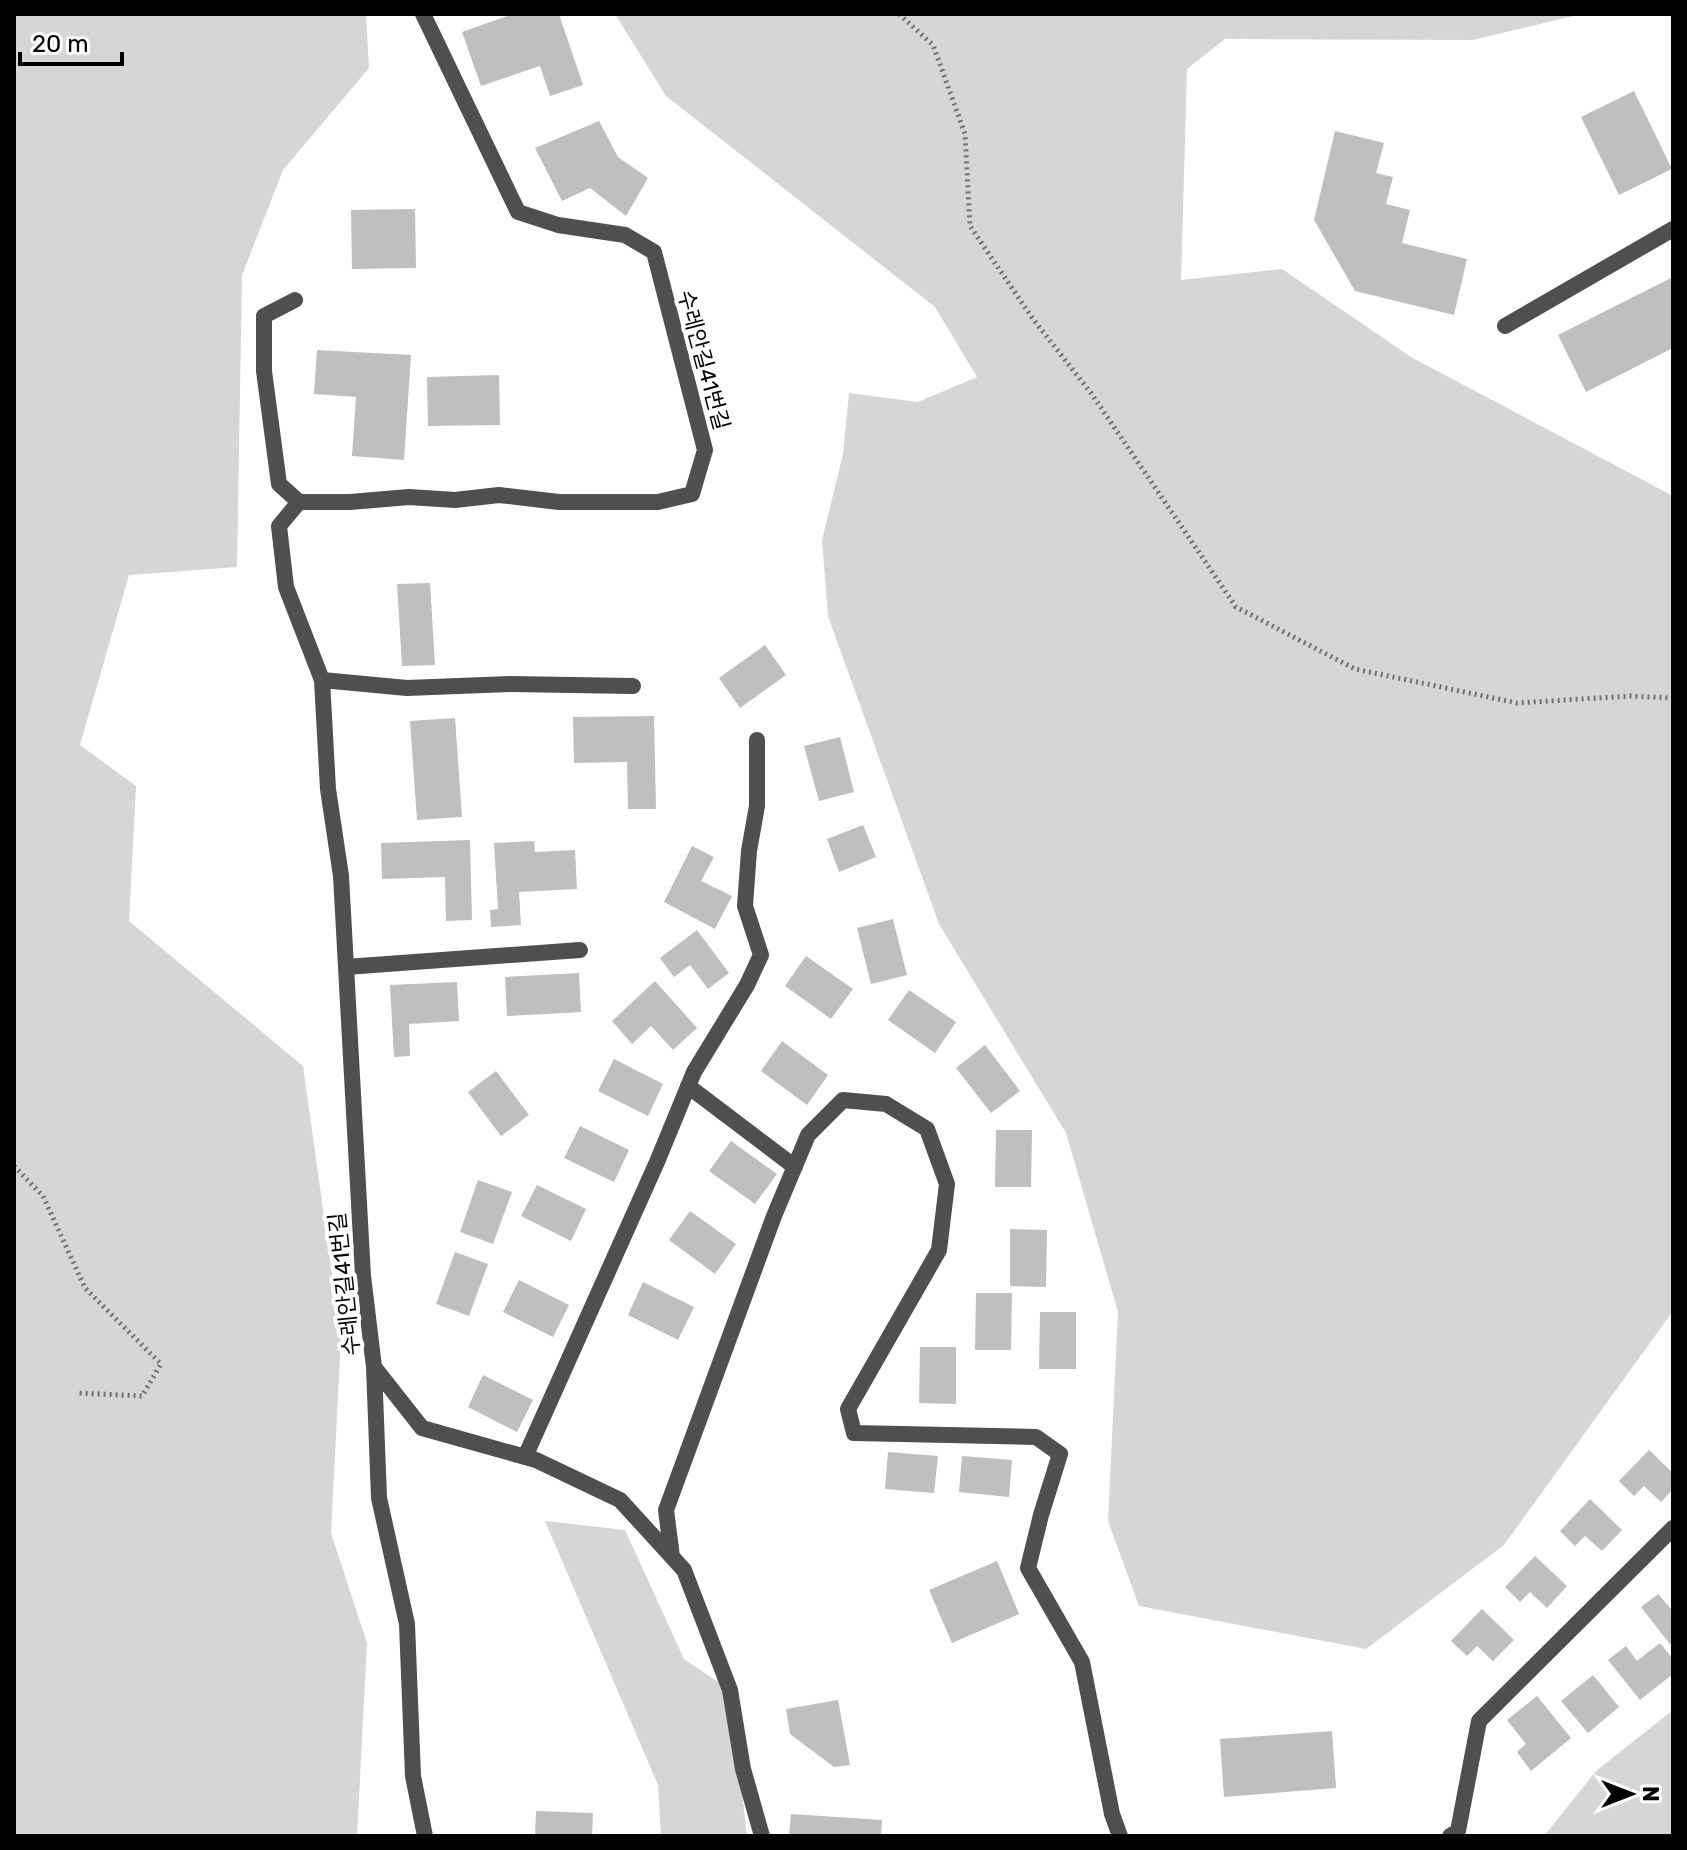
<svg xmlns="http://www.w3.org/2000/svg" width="1687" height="1850" font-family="Rubik,'Noto Sans KR',sans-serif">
  <rect width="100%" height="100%" fill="#fff"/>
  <path fill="#d6d6d6" d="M14 14H366L369 68 283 170 242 275 237 567 129 575 80 745 136 786 129 921 303 1066 341 1338 331 1533 367 1643 357 1836H14Z
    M615 14H1582L1473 40 1225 39 1187 69 1181 280 1282 269 1411 357 1673 496V1311L1504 1545 1366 1649 1139 1606 1108 1521 1118 1312 1066 1133 939 924 828 616 822 540 843 454 849 393 918 402 977 377 935 307 666 96Z
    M545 1521 625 1530 684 1659 730 1690 747 1836H661L658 1785Z
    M1673 1710V1836H1544L1596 1771Z"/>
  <path fill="#bfbfbf" d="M513 14H559L583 85 550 96 540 66 481 86 462 32Z
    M1634 91 1672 169 1619 195 1581 117Z
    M599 121 618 157 648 178 626 216 590 188 562 201 535 148Z
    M1335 131 1384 143 1376 173 1393 177 1386 204 1410 210 1402 243 1467 259 1454 315 1355 291 1314 220Z
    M415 209 416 268 352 269 351 210Z
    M1673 277V348L1586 392 1558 335Z
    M317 350 411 355 404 460 352 456 356 397 314 394Z
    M499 375 500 425 428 426 427 377Z
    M430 583 435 665 402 666 397 584Z
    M765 645 786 675 740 708 719 678Z
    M654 716 656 809H628L627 762 574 763 573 717Z
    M455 718 462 817 417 820 410 721Z
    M840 737 854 792 819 801 804 746Z
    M863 825 876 857 839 872 827 839Z
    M470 840 472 920 446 921 445 877 382 879 381 843Z
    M534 841 535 852 575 850 577 889 519 892 521 925 491 927 490 910 498 909 494 843Z
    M692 846 714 857 701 881 732 896 715 929 664 902Z
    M893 919 907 975 871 984 857 928Z
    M697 930 729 973 708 989 690 965 674 977 660 958Z
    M806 956 853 989 831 1019 785 986Z
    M579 973 581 1012 507 1016 505 977Z
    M655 981 697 1028 673 1050 651 1026 632 1044 612 1021Z
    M457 982 459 1021 409 1024 410 1056 394 1057 390 985Z
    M909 990 956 1022 935 1053 888 1020Z
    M782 1041 828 1075 807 1105 761 1071Z
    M985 1045 1020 1091 991 1113 956 1068Z
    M614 1059 663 1084 648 1116 598 1091Z
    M496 1071 529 1115 501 1136 468 1092Z
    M580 1126 629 1150 614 1182 564 1158Z
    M996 1130H1032L1031 1187H995Z
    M731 1141 777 1174 755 1204 709 1171Z
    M478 1180 512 1192 493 1244 460 1232Z
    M537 1185 586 1209 571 1241 521 1216Z
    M690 1211 736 1244 715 1274 669 1240Z
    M1010 1229 1047 1230 1046 1287 1010 1286Z
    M455 1252 488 1264 469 1316 436 1304Z
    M519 1280 569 1305 553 1337 503 1312Z
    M643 1282 694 1307 678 1340 628 1315Z
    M976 1293H1012L1011 1350H975Z
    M1040 1312H1076V1369H1039Z
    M920 1347H956V1404L919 1403Z
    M483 1375 533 1400 517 1432 468 1407Z
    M1649 1450 1673 1473V1489L1661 1502 1644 1486 1634 1496 1619 1481Z
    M888 1452 938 1456 934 1493 885 1489Z
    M962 1456 1012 1460 1009 1497 959 1492Z
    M1590 1499 1622 1530 1602 1551 1585 1536 1575 1546 1560 1531Z
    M1535 1556 1567 1586 1547 1608 1530 1592 1520 1602 1505 1587Z
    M997 1561 1019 1614 952 1643 929 1590Z
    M1658 1594 1671 1609 1673 1607V1648L1641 1607Z
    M1482 1609 1514 1640 1493 1661 1477 1646 1467 1656 1451 1641Z
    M1660 1643 1673 1659V1674L1640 1700 1608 1660 1626 1646 1637 1661Z
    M1593 1675 1619 1707 1588 1733 1561 1701Z
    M1537 1696 1571 1738 1531 1771 1517 1752 1526 1744 1507 1720Z
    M838 1700 850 1765 834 1767 790 1734 786 1709Z
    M1332 1731 1336 1788 1224 1797 1220 1739Z
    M536 1811 593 1813 592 1836H535Z
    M791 1814 882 1820 881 1836H789Z"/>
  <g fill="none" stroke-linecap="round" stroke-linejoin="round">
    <path stroke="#717171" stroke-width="5" stroke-dasharray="2 4" stroke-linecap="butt" d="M899 14 933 45 965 134 970 226 1033 319 1091 393 1236 607 1355 669 1517 703 1630 696 1673 698
      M14 1166 43 1196 85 1288 161 1364 142 1396 76 1393"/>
    <path stroke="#4f4f4f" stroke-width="16" d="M295 300 264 316V371L279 484 299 502 279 526 286 587 322 680 328 789 341 876 363 1276 374 1367 422 1428 536 1460 620 1500 684 1570 730 1690 743 1769 762 1836
      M1505 326 1673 229
      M299 502H350L409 497 455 500 499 495 559 502H658L692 494 705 450 654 252 625 235 558 225 518 212 423 14
      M322 680 407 688 510 684 633 686
      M346 967 580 950
      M688 1086 795 1167
      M374 1367 379 1498 407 1624 413 1776 425 1836
      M525 1457 657 1162 694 1072 747 985 761 955 745 906 749 851 757 806V740
      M672 1557 666 1510 774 1216 808 1135 843 1100 886 1104 927 1129 947 1184 939 1250 848 1409 854 1433 1036 1437 1060 1454 1041 1515 1028 1568 1082 1662 1112 1814 1120 1836
      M1450 1836 1458 1831 1479 1721 1673 1528"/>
  </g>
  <g text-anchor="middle" stroke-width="8" stroke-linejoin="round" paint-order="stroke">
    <g font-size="22" fill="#000" stroke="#fff">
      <text transform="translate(704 360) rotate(75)" y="8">수레안길41번길</text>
      <text transform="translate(344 1284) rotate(-96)" y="8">수레안길41번길</text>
    </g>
  </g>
  <rect width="1687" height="1850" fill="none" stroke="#000000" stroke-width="32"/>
  <g transform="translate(1631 1794) rotate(90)" stroke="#ffffff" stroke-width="6" paint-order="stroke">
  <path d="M0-6L14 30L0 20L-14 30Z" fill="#000000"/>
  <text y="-12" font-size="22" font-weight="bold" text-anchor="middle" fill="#000000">N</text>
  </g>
  <path d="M20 52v12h102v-12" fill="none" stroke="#000000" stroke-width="4"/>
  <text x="32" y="52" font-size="24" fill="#000000" stroke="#ffffff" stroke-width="6" paint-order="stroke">20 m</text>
</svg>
